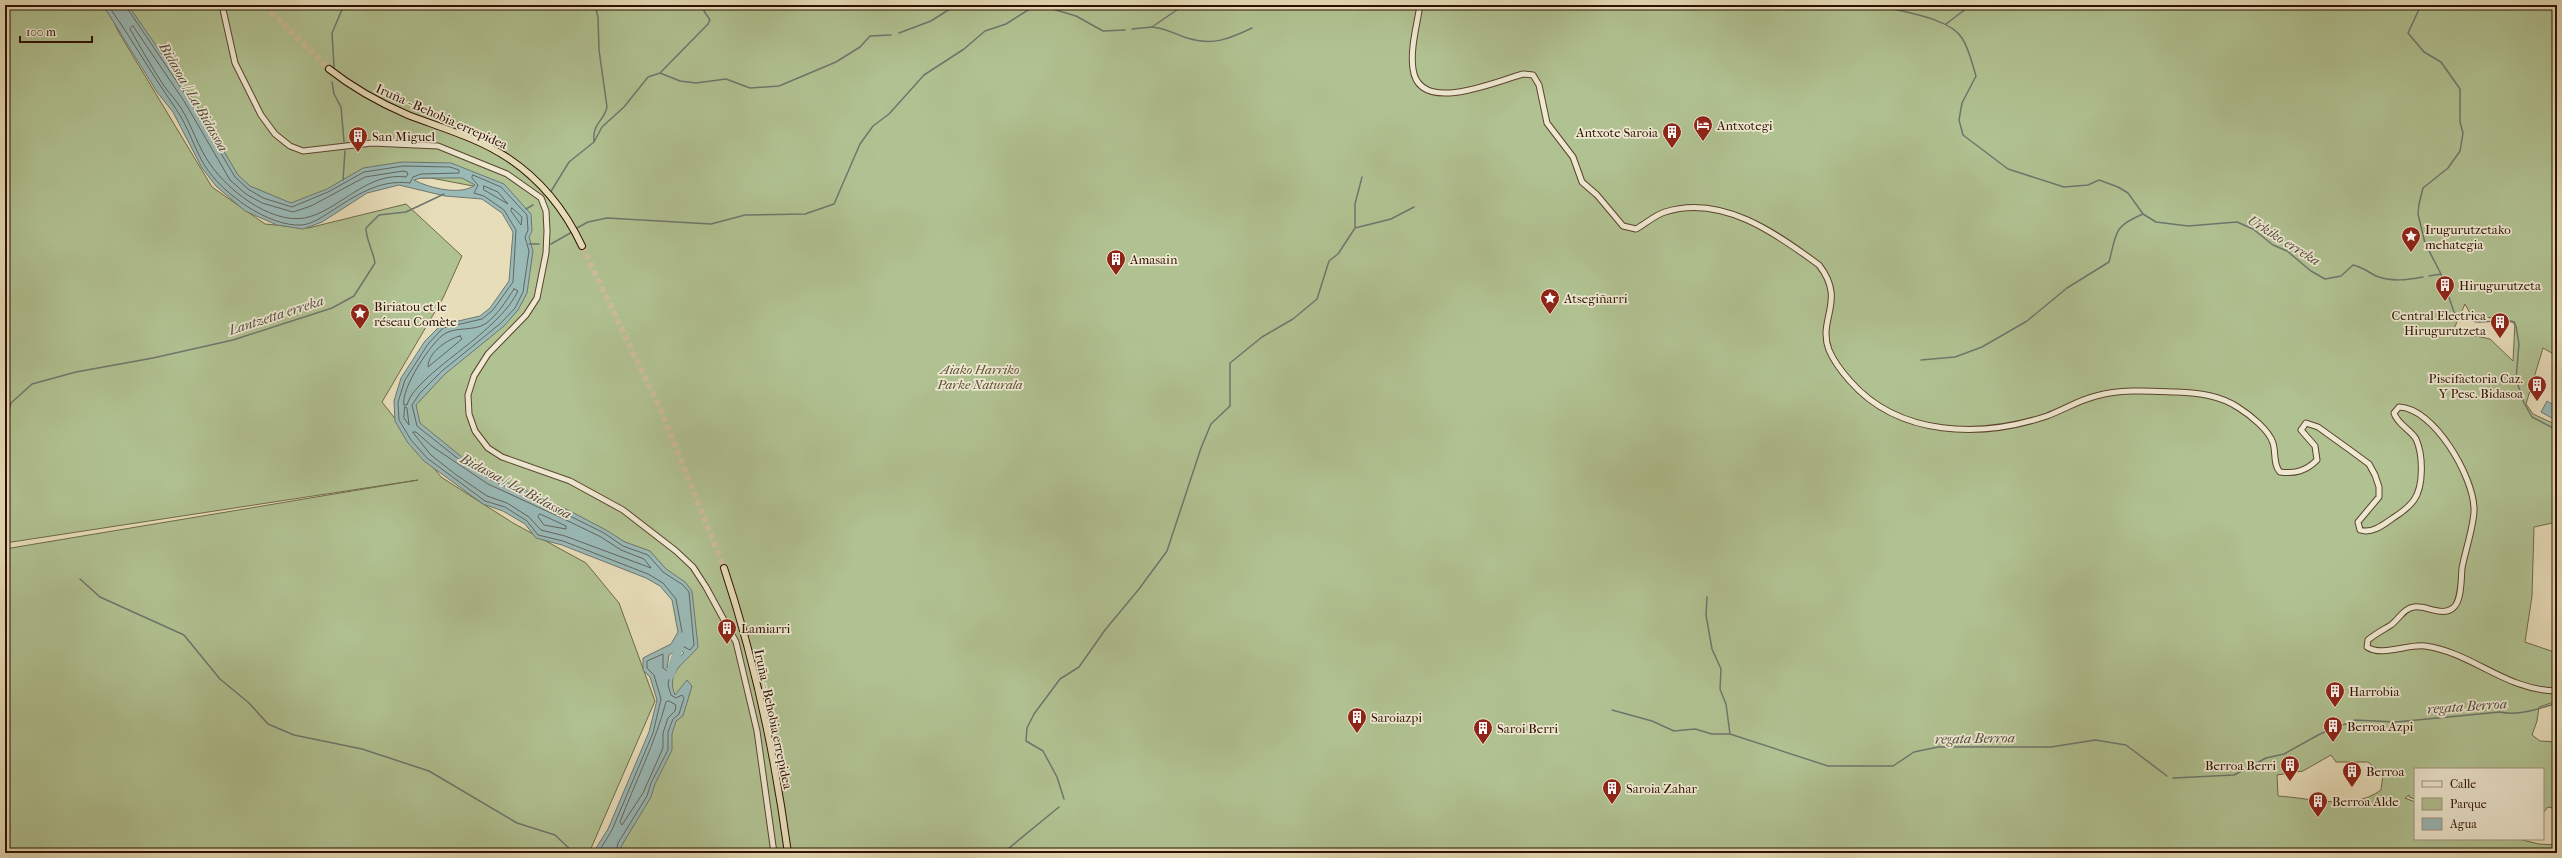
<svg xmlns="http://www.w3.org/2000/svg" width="2562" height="858" font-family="'IM FELL French Canon',serif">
  <rect width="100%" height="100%" fill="#e7ddb9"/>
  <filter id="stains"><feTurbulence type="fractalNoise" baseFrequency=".005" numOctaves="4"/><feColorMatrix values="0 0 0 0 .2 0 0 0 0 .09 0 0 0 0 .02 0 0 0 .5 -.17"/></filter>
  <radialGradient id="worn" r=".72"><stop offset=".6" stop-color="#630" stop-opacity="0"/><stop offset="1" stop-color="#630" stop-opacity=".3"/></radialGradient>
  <path fill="#b1c292" stroke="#6f6949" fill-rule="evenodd" d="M5 5H106L118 31 212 187 265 224 308 228 406 204 462 256 443 298 382 402 441 477 513 523 586 563 619 603 655 701 589 853H5V549L418 480 5 543Z
    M119 5H2557V356L2543 348 2526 404 2533 414 2557 425V522L2534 527 2532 596 2525 642 2557 653V701L2539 707 2537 721 2532 735 2540 741 2557 742V809L2548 807 2543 813V769H2415V799L2409 797V795L2405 798 2415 802V839H2518L2539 844 2557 845V853H609L676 668 680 664 690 637 676 589 486 489 405 414 507 301 519 238 500 200 473 186 431 178 380 179 297 215 241 194ZM2465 304 2472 317 2501 318 2515 322 2513 361 2490 339 2453 331ZM2331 755 2336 762H2368L2383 774 2381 790C2353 811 2311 798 2278 796L2277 775 2303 771Z"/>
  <path fill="#9abab8" stroke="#6e766e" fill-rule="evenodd" d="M103 5H128L191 96 238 175 250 186 291 203 327 189 363 168 402 162 451 163 504 184 531 214 532 231 529 237 533 251 527 293 518 310 504 326 445 374 416 405 420 423 463 458 493 476 568 510 606 530 625 542 650 551 666 569 685 582 692 591 698 647C686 663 665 671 675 695L687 680 692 686 683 716 676 721 672 734V750L655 784 651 797 622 845 619 853H593L608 829 649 732 657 700 650 677 643 670V658L671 644 678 632 672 600 660 586 646 578 562 545 536 538 525 524 503 511 483 504 424 461 408 443 395 421 394 401 401 378 425 341 441 325 480 316 490 308 509 281 513 232 502 213 482 199 445 196 399 185 367 193 322 222 303 229 277 225 245 211 216 186 202 168 173 112 157 92ZM421 178H462L475 185C461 196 429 188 414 180ZM679 648 684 653 667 668 669 655Z
    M2547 401 2557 407V421L2541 412Z"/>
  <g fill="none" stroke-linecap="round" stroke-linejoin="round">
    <path stroke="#64655c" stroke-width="1" d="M108 5C132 39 152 75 176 109 188 126 194 148 205 166 222 193 268 227 302 225 312 224 322 217 330 212 355 196 379 179 410 183L413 177 421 174 459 173V170L450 167 403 166 364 172 328 192 292 207 263 198 248 189 235 177 188 98 125 5
      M133 26 184 101 230 180 246 194 262 203 293 212 311 206 365 177 403 171 407 172 408 174 406 177C369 172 344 205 312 216 277 229 229 192 210 164 198 147 192 126 181 108 176 100 169 93 164 86 152 68 141 48 130 29Z
      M473 175 501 187 527 215 528 230 525 237 529 251 523 292 515 308 501 323 442 371 420 393 412 405 417 426 461 461 491 480 566 514 604 533 623 546 648 555 663 572 683 585 689 592 694 645 690 650 677 643 682 632 676 599 663 583 648 574 563 541 538 535 527 521 505 507 485 501 427 458 411 440 399 420 398 402 405 380 428 344 443 328 482 319 493 310 513 282 516 230 504 210 484 196 474 193 478 185 472 178Z
      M484 186 498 192 508 204 484 190Z
      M512 208 522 217 521 225 511 211Z
      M514 289 518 291C502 324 455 352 427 378 419 386 410 394 407 405H404C400 390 432 340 446 333 457 327 474 331 485 324 497 316 506 301 514 289Z
      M460 336 462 339 428 367C428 352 448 339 460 336Z
      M405 407 407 408 409 425 404 418Z
      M413 432H416L433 447 488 484 564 519 601 537 621 550 644 559 651 568 565 536 541 530 529 517 507 503 487 496 455 474 431 455Z
      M540 514 566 526V529L544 525 538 517Z
      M669 701 676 705 675 711 668 718 663 733V748L643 793 622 825 620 822C635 782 655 744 666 702Z
      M598 853 612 830 653 733 661 699 654 675 647 668V661L663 654V668L670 673 668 685 671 695 676 698 682 695 684 698 679 714 673 719 668 732V750L651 783 647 796 618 843 616 853"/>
    <path stroke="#6e766e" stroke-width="1.5" d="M1039 5 1076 16 1103 31 1125 30
      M1877 5C1900 12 1949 17 1962 38 1969 49 1972 63 1976 76L1962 103 1959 120 1963 135 2008 169 2064 187 2088 185 2099 180 2118 187 2128 193 2143 214 2156 222 2188 226 2237 222 2253 229 2273 245 2287 251 2311 271 2325 279 2341 276 2353 265C2363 267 2368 272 2376 276 2392 282 2407 280 2423 277
      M2421 5 2408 33 2424 52 2441 62 2460 89V122L2463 133 2460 151 2448 168 2423 188 2419 204 2418 214 2425 243 2441 274 2454 312 2459 318 2477 322 2502 321 2513 322 2516 326 2519 344 2516 379 2524 403 2532 417 2557 430
      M1946 24 1971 5
      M1152 27C1165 28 1175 34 1187 38 1213 46 1229 39 1252 28
      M1132 29 1152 27 1184 5
      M899 33 931 21 956 5
      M334 67 332 33 344 5
      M660 73 708 24 710 20 704 11 705 5
      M332 82 334 94 341 107 344 142
      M594 142C592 122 604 122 607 107L599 50 598 17 595 5
      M343 180 345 151
      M550 193 569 162 594 142 602 127 624 107 648 77 660 73 680 81 696 83 726 79 750 88 779 86 836 62 860 47 870 36 891 35
      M526 209 533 205
      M1355 228V204L1362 177
      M575 229 588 222 607 218 711 224 745 215 805 214 834 204 860 144 873 126 889 114 924 75 964 49 985 31 1006 24 1036 5
      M529 244H539
      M551 244 572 232
      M2429 276 2441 274
      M1921 360 1955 357 1982 347 2027 321 2067 288 2109 262C2117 233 2112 227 2143 214
      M5 426 11 403 32 384 76 372 153 358 233 340 332 308 354 296 375 263C373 250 366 240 366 228L379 215 406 212 444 194
      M80 579 100 597 184 635 220 679 249 703 268 724 294 735 362 749 429 771 517 823 555 835 574 853
      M1707 597 1706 615 1712 649 1721 669 1720 689 1726 704 1730 734 1828 766H1893L1914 752 1938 747H2051L2095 740 2126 745 2167 776
      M1612 710 1652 721 1674 731 1695 729 1712 734H1730
      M2173 778 2234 775 2266 758 2284 754 2320 734 2355 720 2396 722 2500 712C2518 716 2539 709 2557 703
      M1064 799 1057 777 1043 751 1026 741 1027 728 1034 714 1060 679 1079 667 1105 630 1139 589 1167 551 1201 448 1211 424 1230 406V363L1262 337 1293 319 1317 299 1329 261 1338 254 1355 228 1391 219 1414 207
      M1003 853 1059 807"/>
    <path stroke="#9abab8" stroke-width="9" d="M670 675 682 637"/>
    <path stroke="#cbbe9d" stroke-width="6" stroke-dasharray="6 3" stroke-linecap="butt" d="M264 5 329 69
      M582 246 662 413 724 568"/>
    <g stroke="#5c432e" stroke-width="7">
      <path id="tertiary" d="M222 5 235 63 261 115 275 134 290 146 303 151 372 143 438 146 507 174 541 198 546 211 547 231 546 253 537 298 526 315 488 354 474 376 468 395 469 414 475 431 488 448 502 457 570 481 623 510 676 551 693 567 706 587 736 642 757 731 774 853
        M1420 5C1417 25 1410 49 1413 69 1419 116 1497 81 1523 74L1533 75 1539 85 1547 123 1573 157 1582 182 1597 195 1623 226 1636 229C1645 224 1655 215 1665 212 1721 194 1776 233 1819 265 1847 301 1817 319 1829 350 1834 362 1842 372 1850 381 1899 437 1981 438 2047 416 2063 410 2079 400 2096 396 2122 389 2149 391 2176 392 2198 393 2220 395 2239 408 2250 415 2269 430 2273 443 2276 452 2273 465 2280 472 2295 474 2306 471 2317 460L2315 446 2301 430 2306 423 2318 427 2350 450 2369 464 2375 475 2379 487V497L2358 522 2360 530C2372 534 2383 525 2393 518 2401 513 2409 507 2414 500 2424 486 2423 454 2416 439 2411 430 2397 424 2394 413L2399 407C2434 408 2473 476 2474 508 2475 523 2465 551 2462 568 2461 578 2462 601 2453 608 2442 617 2426 605 2414 607 2404 608 2399 619 2391 625 2383 630 2375 634 2368 640L2367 647C2382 657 2407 644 2425 646 2474 653 2504 690 2557 691"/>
    </g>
    <g stroke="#2d1000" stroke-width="8">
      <path id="trunk" d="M329 69C353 88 380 103 408 115 442 128 478 138 508 158 541 180 565 210 582 246
        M724 568C755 661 775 756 788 853"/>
    </g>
    <use href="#tertiary" stroke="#efe9d2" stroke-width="5"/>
    <use href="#trunk" stroke="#e7ddb9" stroke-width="6"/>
  </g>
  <defs>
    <g id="hotel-pin" transform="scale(1)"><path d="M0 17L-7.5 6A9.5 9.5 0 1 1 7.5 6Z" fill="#8f2418" stroke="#efe9d2"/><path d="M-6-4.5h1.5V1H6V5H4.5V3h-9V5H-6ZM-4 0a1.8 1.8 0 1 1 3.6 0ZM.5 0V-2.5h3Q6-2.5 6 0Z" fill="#fff"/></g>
    <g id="building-pin" transform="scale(1)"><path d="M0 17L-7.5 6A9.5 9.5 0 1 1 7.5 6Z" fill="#8f2418" stroke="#efe9d2"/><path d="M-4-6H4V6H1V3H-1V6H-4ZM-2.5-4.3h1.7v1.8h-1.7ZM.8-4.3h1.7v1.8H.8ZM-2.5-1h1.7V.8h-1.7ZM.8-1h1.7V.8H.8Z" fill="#fff"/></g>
    <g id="sight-pin" transform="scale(1)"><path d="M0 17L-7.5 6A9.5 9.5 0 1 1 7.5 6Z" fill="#8f2418" stroke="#efe9d2"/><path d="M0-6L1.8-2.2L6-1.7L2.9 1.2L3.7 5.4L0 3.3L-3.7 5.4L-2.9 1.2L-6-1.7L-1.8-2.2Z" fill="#fff"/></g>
  </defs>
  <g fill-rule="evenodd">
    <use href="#hotel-pin" x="1703" y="125"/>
    <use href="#building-pin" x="1672" y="132"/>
    <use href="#building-pin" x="358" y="136"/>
    <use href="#sight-pin" x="2411" y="236"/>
    <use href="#building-pin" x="1116" y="259"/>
    <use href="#building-pin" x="2445" y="285"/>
    <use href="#sight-pin" x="1550" y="298"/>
    <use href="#sight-pin" x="360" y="313"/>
    <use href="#building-pin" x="2500" y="322"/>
    <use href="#building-pin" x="2537" y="385"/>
    <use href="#building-pin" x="727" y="628"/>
    <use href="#building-pin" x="2335" y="691"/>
    <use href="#building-pin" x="1357" y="717"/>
    <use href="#building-pin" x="2333" y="726"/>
    <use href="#building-pin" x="1483" y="728"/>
    <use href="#building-pin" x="2290" y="765"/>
    <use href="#building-pin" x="2352" y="771"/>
    <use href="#building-pin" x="1612" y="788"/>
    <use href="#building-pin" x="2318" y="801"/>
  </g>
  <g text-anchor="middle" stroke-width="3.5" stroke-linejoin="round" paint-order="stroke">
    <g font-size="13" fill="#2d1000" stroke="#efe9d2">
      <text transform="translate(442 116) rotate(24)" y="5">Iruña - Behobia errepidea</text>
      <text transform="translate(774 719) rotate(78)" y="5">Iruña - Behobia errepidea</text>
    </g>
    <g font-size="13" fill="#2d1000" stroke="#efe9d2" text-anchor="start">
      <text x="1717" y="130">Antxotegi</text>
      <text x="1658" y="137" text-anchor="end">Antxote Saroia</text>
      <text x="372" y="141">San Miguel</text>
      <text x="2425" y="234">Irugurutzetako<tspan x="2425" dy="15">mehategia</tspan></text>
      <text x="1130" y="264">Amasain</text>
      <text x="2459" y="290">Hirugurutzeta</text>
      <text x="1564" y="303">Atsegiñarri</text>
      <text x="374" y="311">Biriatou et le<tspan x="374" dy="15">réseau Comète</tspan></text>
      <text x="2486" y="320" text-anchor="end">Central Electrica<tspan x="2486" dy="15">Hirugurutzeta</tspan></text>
      <text x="2523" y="383" text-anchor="end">Piscifactoria Caz.<tspan x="2523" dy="15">Y Pesc. Bidasoa</tspan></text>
      <text x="741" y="633">Lamiarri</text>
      <text x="2349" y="696">Harrobia</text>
      <text x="1371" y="722">Saroiazpi</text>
      <text x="2347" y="731">Berroa Azpi</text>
      <text x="1497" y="733">Saroi Berri</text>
      <text x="2276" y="770" text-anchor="end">Berroa Berri</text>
      <text x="2366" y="776">Berroa</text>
      <text x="1626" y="793">Saroia Zahar</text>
      <text x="2332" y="806">Berroa Alde</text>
    </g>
    <g font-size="13" font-style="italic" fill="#5b4e33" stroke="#efe9d2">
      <text x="980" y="374">Aiako Harriko<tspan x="980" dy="15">Parke Naturala</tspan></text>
    </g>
    <g font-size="14" font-style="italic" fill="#534c40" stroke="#efe9d2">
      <text transform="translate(194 97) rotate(60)" y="5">Bidasoa / La Bidassoa</text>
      <text transform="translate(2284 240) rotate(32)" y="5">Urkiko erreka</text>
      <text transform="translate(276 315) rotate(-18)" y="5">Lantzetta erreka</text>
      <text transform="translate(516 486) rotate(28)" y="5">Bidasoa / La Bidassoa</text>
      <text transform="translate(2467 706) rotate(-4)" y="5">regata Berroa</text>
      <text transform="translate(1975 738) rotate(-1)" y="5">regata Berroa</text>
    </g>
  </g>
  <rect width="2562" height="858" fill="none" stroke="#e7ddb9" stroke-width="20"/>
  <rect x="6" y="6" width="2550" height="846" fill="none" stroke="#2d1000" stroke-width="2"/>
  <rect x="10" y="10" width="2542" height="838" fill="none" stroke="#2d1000"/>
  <rect x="2414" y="768" width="130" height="72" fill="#efe9d2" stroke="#a1927e"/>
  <rect x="2422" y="781" width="20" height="6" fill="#efe9d2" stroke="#a1927e"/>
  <text x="2450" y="788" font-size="12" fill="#2d1000">Calle</text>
  <rect x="2422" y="798" width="20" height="12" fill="#b1c292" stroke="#a1927e"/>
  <text x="2450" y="808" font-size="12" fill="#2d1000">Parque</text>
  <rect x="2422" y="818" width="20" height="12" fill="#9abab8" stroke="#a1927e"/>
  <text x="2450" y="828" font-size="12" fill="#2d1000">Agua</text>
  <path d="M20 36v6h72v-6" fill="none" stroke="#2d1000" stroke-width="2"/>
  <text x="26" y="36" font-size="12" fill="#2d1000" stroke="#efe9d2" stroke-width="3" paint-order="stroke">100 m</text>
  <rect width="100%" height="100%" filter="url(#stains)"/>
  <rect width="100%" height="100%" fill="url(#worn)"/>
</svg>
